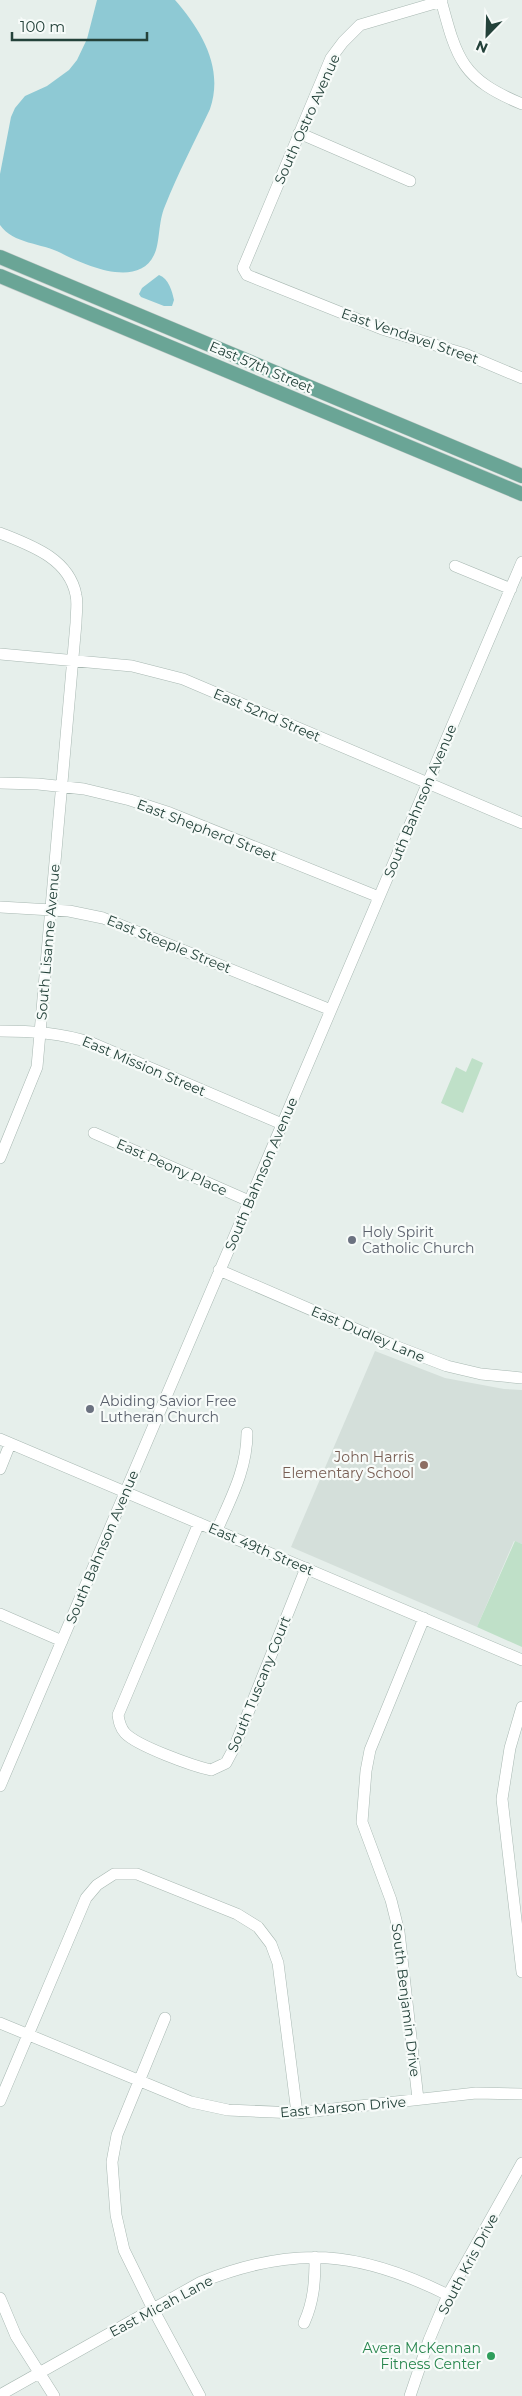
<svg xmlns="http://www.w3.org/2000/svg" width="522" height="2396" font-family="Montserrat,sans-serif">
  <rect width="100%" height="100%" fill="#e6efeb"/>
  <path fill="#d4dfda" d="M375 1351 445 1378 504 1389 522 1390V1544L514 1541 477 1627 291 1547Z"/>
  <path fill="#bfe0c8" d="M472 1058 483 1063 463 1113 441 1103 456 1067 466 1072Z
    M515 1541 522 1544V1647L477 1627Z"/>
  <path fill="#8ec9d4" d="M97 0H175C202 31 224 68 210 109 195 141 178 173 165 206 158 222 160 244 154 255 138 289 84 265 61 253 42 243 13 244 0 225V174L11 117 15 108 25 96 47 86 69 70 77 60 87 39Z
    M159 275C169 279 172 291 174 300L172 306H164L141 297 139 294 142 288Z"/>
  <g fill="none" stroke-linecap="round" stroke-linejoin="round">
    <g stroke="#a8b8b2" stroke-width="12">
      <path id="minor" d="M441 0C457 60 462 79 522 104
        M442 1 360 25 343 42 331 58 243 268 247 275 382 329 465 354 522 378
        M299 133 410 181
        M0 533C30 545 69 558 76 595 78 603 76 614 76 623L37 1067 0 1158
        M455 566 511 589
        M0 654 132 666 183 679 522 823
        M0 783 38 784 84 789 130 800 170 813 379 897
        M0 907 69 911 103 918 331 1010
        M0 1031C32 1031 61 1033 92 1043L282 1124
        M94 1133 249 1201
        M219 1270 395 1346 447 1366 481 1374 522 1378
        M0 1439 522 1660
        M0 1469 10 1444
        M199 1523 118 1715C119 1722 120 1727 125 1733 137 1746 193 1766 211 1770L226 1763 234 1748 306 1568
        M217 1530C231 1498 247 1469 247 1433
        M0 1614 62 1641
        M522 1707 510 1748 502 1799 522 1972
        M0 1786 522 562
        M165 2018 117 2135 112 2162 116 2215 124 2250 153 2309 200 2396
        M0 2023 191 2102 228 2110 297 2113 476 2093 522 2094
        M418 2099 399 1932 391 1900 362 1822 366 1771 370 1750 424 1618
        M0 2101 86 1898 97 1885 114 1874H137L237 1914 258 1927 271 1944 278 1963 297 2113
        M0 2298 16 2336 54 2396
        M304 2323C314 2301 315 2281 315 2257
        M0 2395 201 2282C294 2245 358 2250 448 2295
        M410 2396 429 2340 448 2295 522 2163"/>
    </g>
    <g stroke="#c2cac8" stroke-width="15">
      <path id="major" d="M0 257 522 476
        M0 276 522 494"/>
    </g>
    <use href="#minor" stroke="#fff" stroke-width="11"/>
    <use href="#major" stroke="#6aa596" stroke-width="14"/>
  </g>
  <g fill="#6b7280" stroke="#f7fbf9" stroke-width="2">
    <circle cx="352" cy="1240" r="5"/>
    <circle cx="90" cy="1409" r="5"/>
  </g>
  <circle fill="#8d6e63" stroke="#f7fbf9" stroke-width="2" cx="424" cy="1465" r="5"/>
  <circle fill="#2e9e5b" stroke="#f7fbf9" stroke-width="2" cx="491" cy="2356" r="5"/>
  <g text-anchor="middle" stroke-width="4.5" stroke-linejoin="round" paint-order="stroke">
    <g font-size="14" fill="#24423a" stroke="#f7fbf9">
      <text transform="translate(307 119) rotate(-66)" y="5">South Ostro Avenue</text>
      <text transform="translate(410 336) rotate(19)" y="5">East Vendavel Street</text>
      <text transform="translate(261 367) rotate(23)" y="5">East 57th Street</text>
      <text transform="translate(267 715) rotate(23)" y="5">East 52nd Street</text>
      <text transform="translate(420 801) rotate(-67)" y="5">South Bahnson Avenue</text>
      <text transform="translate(207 830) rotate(21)" y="5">East Shepherd Street</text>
      <text transform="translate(48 942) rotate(-85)" y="5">South Lisanne Avenue</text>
      <text transform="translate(169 944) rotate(22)" y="5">East Steeple Street</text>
      <text transform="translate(144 1066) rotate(23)" y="5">East Mission Street</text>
      <text transform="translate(172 1167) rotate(24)" y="5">East Peony Place</text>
      <text transform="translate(261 1174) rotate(-67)" y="5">South Bahnson Avenue</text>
      <text transform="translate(368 1334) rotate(23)" y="5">East Dudley Lane</text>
      <text transform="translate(102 1547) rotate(-67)" y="5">South Bahnson Avenue</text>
      <text transform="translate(261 1549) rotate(23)" y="5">East 49th Street</text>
      <text transform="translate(259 1684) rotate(-68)" y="5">South Tuscany Court</text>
      <text transform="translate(406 2000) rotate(83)" y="5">South Benjamin Drive</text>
      <text transform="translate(343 2107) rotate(-5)" y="5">East Marson Drive</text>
      <text transform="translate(468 2264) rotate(-62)" y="5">South Kris Drive</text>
      <text transform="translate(161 2306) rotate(-28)" y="5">East Micah Lane</text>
    </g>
    <g font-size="14" fill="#5b616d" stroke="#f7fbf9" text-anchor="start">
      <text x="362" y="1237">Holy Spirit<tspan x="362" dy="16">Catholic Church</tspan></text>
      <text x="100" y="1406">Abiding Savior Free<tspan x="100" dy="16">Lutheran Church</tspan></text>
    </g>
    <g font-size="14" fill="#785e54" stroke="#f7fbf9" text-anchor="end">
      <text x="414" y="1462">John Harris<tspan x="414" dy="16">Elementary School</tspan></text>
    </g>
    <g font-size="14" fill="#27864d" stroke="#f7fbf9" text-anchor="end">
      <text x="481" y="2353">Avera McKennan<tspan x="481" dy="16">Fitness Center</tspan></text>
    </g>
  </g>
  <g transform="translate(487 35) rotate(203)" stroke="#f7fbf9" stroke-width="4" paint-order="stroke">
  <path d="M0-4L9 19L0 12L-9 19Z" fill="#24423a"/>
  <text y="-8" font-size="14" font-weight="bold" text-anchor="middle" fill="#24423a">N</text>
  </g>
  <path d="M12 32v8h135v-8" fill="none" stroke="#24423a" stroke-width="2.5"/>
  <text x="20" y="32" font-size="15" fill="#24423a" stroke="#f7fbf9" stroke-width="4" paint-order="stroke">100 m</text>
</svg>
